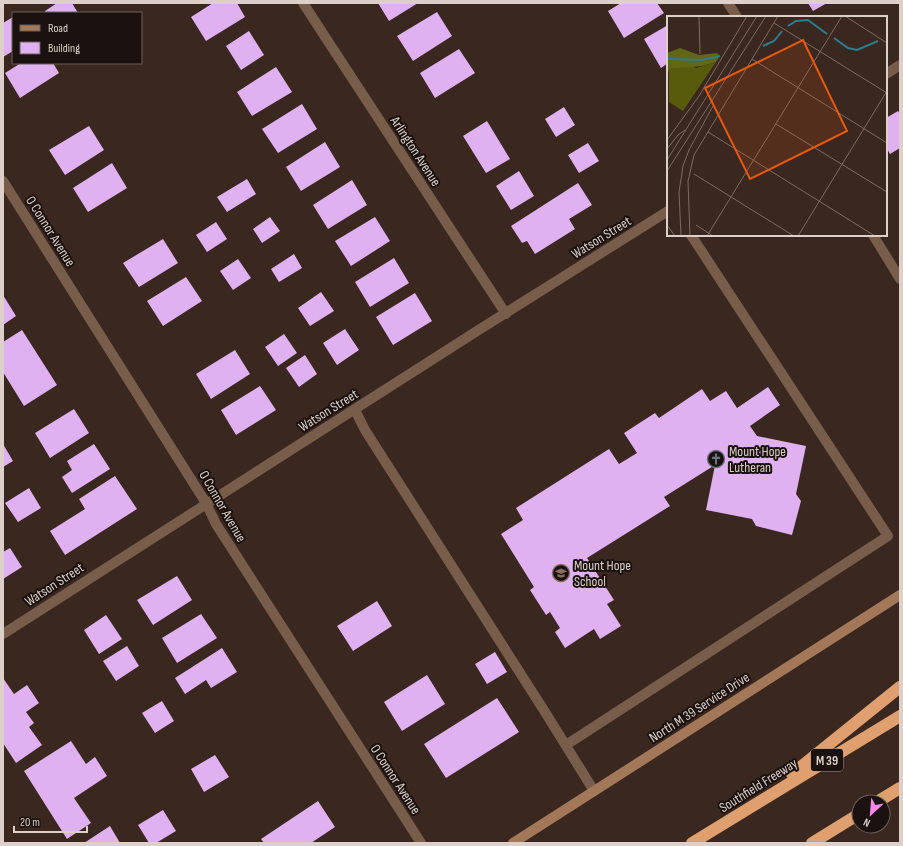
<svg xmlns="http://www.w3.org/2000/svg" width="903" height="846" font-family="'Sofia Sans Condensed',sans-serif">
  <rect width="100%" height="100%" fill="#3a2720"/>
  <path fill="#dfb1f0" d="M57 3H72L78 13H46L45 11Z
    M213 3H237L245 17 206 41 191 17Z
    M378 3H418L389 21Z
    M621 3H657L664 13 624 38 608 11Z
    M808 3H827L813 11Z
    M437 12 452 36 413 61 397 36Z
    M13 17V51L3 57V23Z
    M668 25V63L661 68 644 39Z
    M249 31 264 55 241 70 226 46Z
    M459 49 475 73 435 98 420 73Z
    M21 63H53L59 73 20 98 5 73Z
    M276 67 292 92 252 116 237 92Z
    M302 104 317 129 278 153 262 129Z
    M564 107 575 125 556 137 545 119Z
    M898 111 900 114V148L890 154 886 147V118Z
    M487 121 510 159 486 173 463 136Z
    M89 126 104 150 65 175 49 150Z
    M325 142 340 167 301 191 286 167Z
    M588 143 599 161 579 173 568 155Z
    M112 163 127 188 88 212 73 188Z
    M519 171 534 196 511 210 496 186Z
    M247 179 256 194 227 212 217 197Z
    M352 180 367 205 328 229 313 205Z
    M578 183 592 205 569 219 575 229 535 254 527 241 522 243 511 226Z
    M270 217 280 231 262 243 253 229Z
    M375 217 390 241 351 266 335 241Z
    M216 222 227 239 207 252 196 235Z
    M163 239 178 263 139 287 123 263Z
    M294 254 302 268 279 282 271 269Z
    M394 258 409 283 370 307 355 282Z
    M238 259 251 278 233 290 220 271Z
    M186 277 202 301 163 326 147 301Z
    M321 292 334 311 310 326 298 308Z
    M415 293 432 321 393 345 376 317Z
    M3 295 16 316 3 325Z
    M345 329 359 350 337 365 323 343Z
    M22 330 57 385 24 406 3 372V342Z
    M284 334 297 353 278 366 265 347Z
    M235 350 250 374 211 399 196 374Z
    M305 355 317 374 299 387 286 368Z
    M260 386 276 410 236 435 221 410Z
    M768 387 780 405 750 426 757 436 806 446 796 494 801 501 792 535 756 526 752 519 706 510 715 465 664 497 670 506 587 558 614 600 607 604 621 626 600 639 594 629 565 648 555 632 560 628 550 612 546 615 530 590 534 587 501 534 523 520 516 508 609 449 619 464 637 453 624 433 655 413 659 418 702 389 710 401 726 391 737 408Z
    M74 409 89 433 50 458 35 433Z
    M3 444 13 461 3 467Z
    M94 444 110 469 72 493 62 477 72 470 67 461Z
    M115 476 137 509 65 555 50 531 85 509 79 499Z
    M29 488 41 508 18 522 5 503Z
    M10 548 22 567 3 579V552Z
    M177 576 192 600 153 625 137 600Z
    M377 601 392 626 353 651 337 626Z
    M201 614 217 638 177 663 162 638Z
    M106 615 122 639 99 654 84 630Z
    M127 646 139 666 116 681 103 661Z
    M222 648 237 672 211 688 206 680 185 694 175 678Z
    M495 652 507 672 487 684 475 664Z
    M427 675 445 704 402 731 384 702Z
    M3 678 14 694 27 685 39 703 26 712 34 723 29 727 42 745 16 763 3 743Z
    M497 698 519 732 446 778 424 744Z
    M162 701 174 721 155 733 142 713Z
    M71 741 86 764 95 757 107 776 74 798 91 823 67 839 24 771Z
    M215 755 229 777 204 792 191 769Z
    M318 801 335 827 311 843H264L261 839Z
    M163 810 176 831 156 843H149L138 825Z
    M110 826 120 843H84Z"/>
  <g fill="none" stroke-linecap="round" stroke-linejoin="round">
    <path stroke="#785e4a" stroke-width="10" d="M355 410 365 430 545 712 594 791
      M566 745 888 536 691 235"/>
    <path stroke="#785e4a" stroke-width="10" d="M303 3 506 314
      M728 3 737 17
      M886 74 900 65
      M3 181 206 503 216 524 421 843
      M873 235 900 279
      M3 634 477 331 668 211"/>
    <path stroke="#a27859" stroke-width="10" d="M513 843 900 595"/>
    <path stroke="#df9f6e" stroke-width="12" d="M792 774 900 687
      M877 802 900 788
      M692 843 900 716
      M812 843 859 814"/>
  </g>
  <defs>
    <g id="church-ring" transform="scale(0.9)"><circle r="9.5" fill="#1b120f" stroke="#6b7280" stroke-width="1.5"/><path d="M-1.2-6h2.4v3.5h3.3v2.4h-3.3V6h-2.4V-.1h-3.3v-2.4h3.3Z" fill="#6b7280"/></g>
    <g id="school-ring" transform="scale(0.9)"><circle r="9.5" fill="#1b120f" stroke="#8d6e63" stroke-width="1.5"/><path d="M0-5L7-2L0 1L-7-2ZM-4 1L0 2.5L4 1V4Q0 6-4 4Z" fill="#8d6e63"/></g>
  </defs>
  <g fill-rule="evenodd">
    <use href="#church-ring" x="716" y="459"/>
    <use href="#school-ring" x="561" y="573"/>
  </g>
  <g text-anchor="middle" stroke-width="4" stroke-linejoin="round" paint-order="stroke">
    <rect fill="#1b120f" stroke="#a39793" stroke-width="1" x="811" y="749" width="32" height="22" rx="3"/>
    <g font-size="13" font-weight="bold" fill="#ddd0cb">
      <text x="827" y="765">M 39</text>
    </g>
    <g font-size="14" fill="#ddd0cb" stroke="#1b120f">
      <text transform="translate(416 151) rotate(57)" y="5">Arlington Avenue</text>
      <text transform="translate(51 231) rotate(58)" y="5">O Connor Avenue</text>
      <text transform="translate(601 237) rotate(-32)" y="5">Watson Street</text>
      <text transform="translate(328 410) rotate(-32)" y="5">Watson Street</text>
      <text transform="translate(223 506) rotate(60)" y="5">O Connor Avenue</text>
      <text transform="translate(54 584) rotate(-33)" y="5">Watson Street</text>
      <text transform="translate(699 707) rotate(-33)" y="5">North M 39 Service Drive</text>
      <text transform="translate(396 779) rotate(57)" y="5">O Connor Avenue</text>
      <text transform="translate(758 785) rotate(-32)" y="5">Southfield Freeway</text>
    </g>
    <g font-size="14" fill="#ddd0cb" stroke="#1b120f" text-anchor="start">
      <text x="729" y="456">Mount Hope<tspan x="729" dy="16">Lutheran</tspan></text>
      <text x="574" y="570">Mount Hope<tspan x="574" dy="16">School</tspan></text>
    </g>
  </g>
  <g transform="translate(667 16)">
    <rect width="220" height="220" fill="#3a2720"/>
    <path d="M49 46 16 95 2 86V53L26 50 29 52Z" fill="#585b0c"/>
    <path d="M13 32 32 39 50 37 53 40 49 46 35 50 2 53 0 62V37Z" fill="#636614"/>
    <path fill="none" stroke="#2d7d8e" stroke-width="2" d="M121 10 129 5 141 4 160 18M167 22 181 32 190 34 211 25M96 30 107 25 115 15M0 43 34 44 53 40"/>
    <path fill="none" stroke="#7b6b64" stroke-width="1" d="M32 0 33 38M178 0 220 27M107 7 220 77M85 43 220 127M109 108 220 176M41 116 208 220M0 124 32 80 80 0M0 133 11 119 18 114M0 144 90 0M0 155 99 0M27 158 127 220M0 209 8 220M29 209 46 220M14 220 12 176 16 150 22 134 46 90M23 220 21 165 27 139 111 0M40 220 175 0M131 220 220 75"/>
    <path fill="#e8590c" fill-opacity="0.15" stroke="#e8590c" stroke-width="2" d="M136 24 180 115 83 163 38 72Z"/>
    <rect width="220" height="220" fill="none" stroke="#ddd0cb" stroke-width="2"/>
  </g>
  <rect width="903" height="846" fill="none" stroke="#ddd0cb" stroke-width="8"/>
  <rect x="12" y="12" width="130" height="52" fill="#1b120f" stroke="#695e5a"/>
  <rect x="20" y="25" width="20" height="6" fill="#a27859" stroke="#695e5a"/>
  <text x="48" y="32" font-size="12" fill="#ddd0cb">Road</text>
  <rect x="20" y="42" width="20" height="12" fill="#dfb1f0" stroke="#695e5a"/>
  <text x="48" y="52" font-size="12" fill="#ddd0cb">Building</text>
  <g transform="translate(871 814) rotate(206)"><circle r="19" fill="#1b120f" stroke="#695e5a"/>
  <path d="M0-3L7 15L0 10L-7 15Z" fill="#f987e8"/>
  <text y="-6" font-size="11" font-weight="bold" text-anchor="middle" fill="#ddd0cb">N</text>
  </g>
  <path d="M14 826v6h73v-6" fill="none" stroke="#ddd0cb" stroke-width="2"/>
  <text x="20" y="826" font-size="12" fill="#ddd0cb" stroke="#1b120f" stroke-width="3" paint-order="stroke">20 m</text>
</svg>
